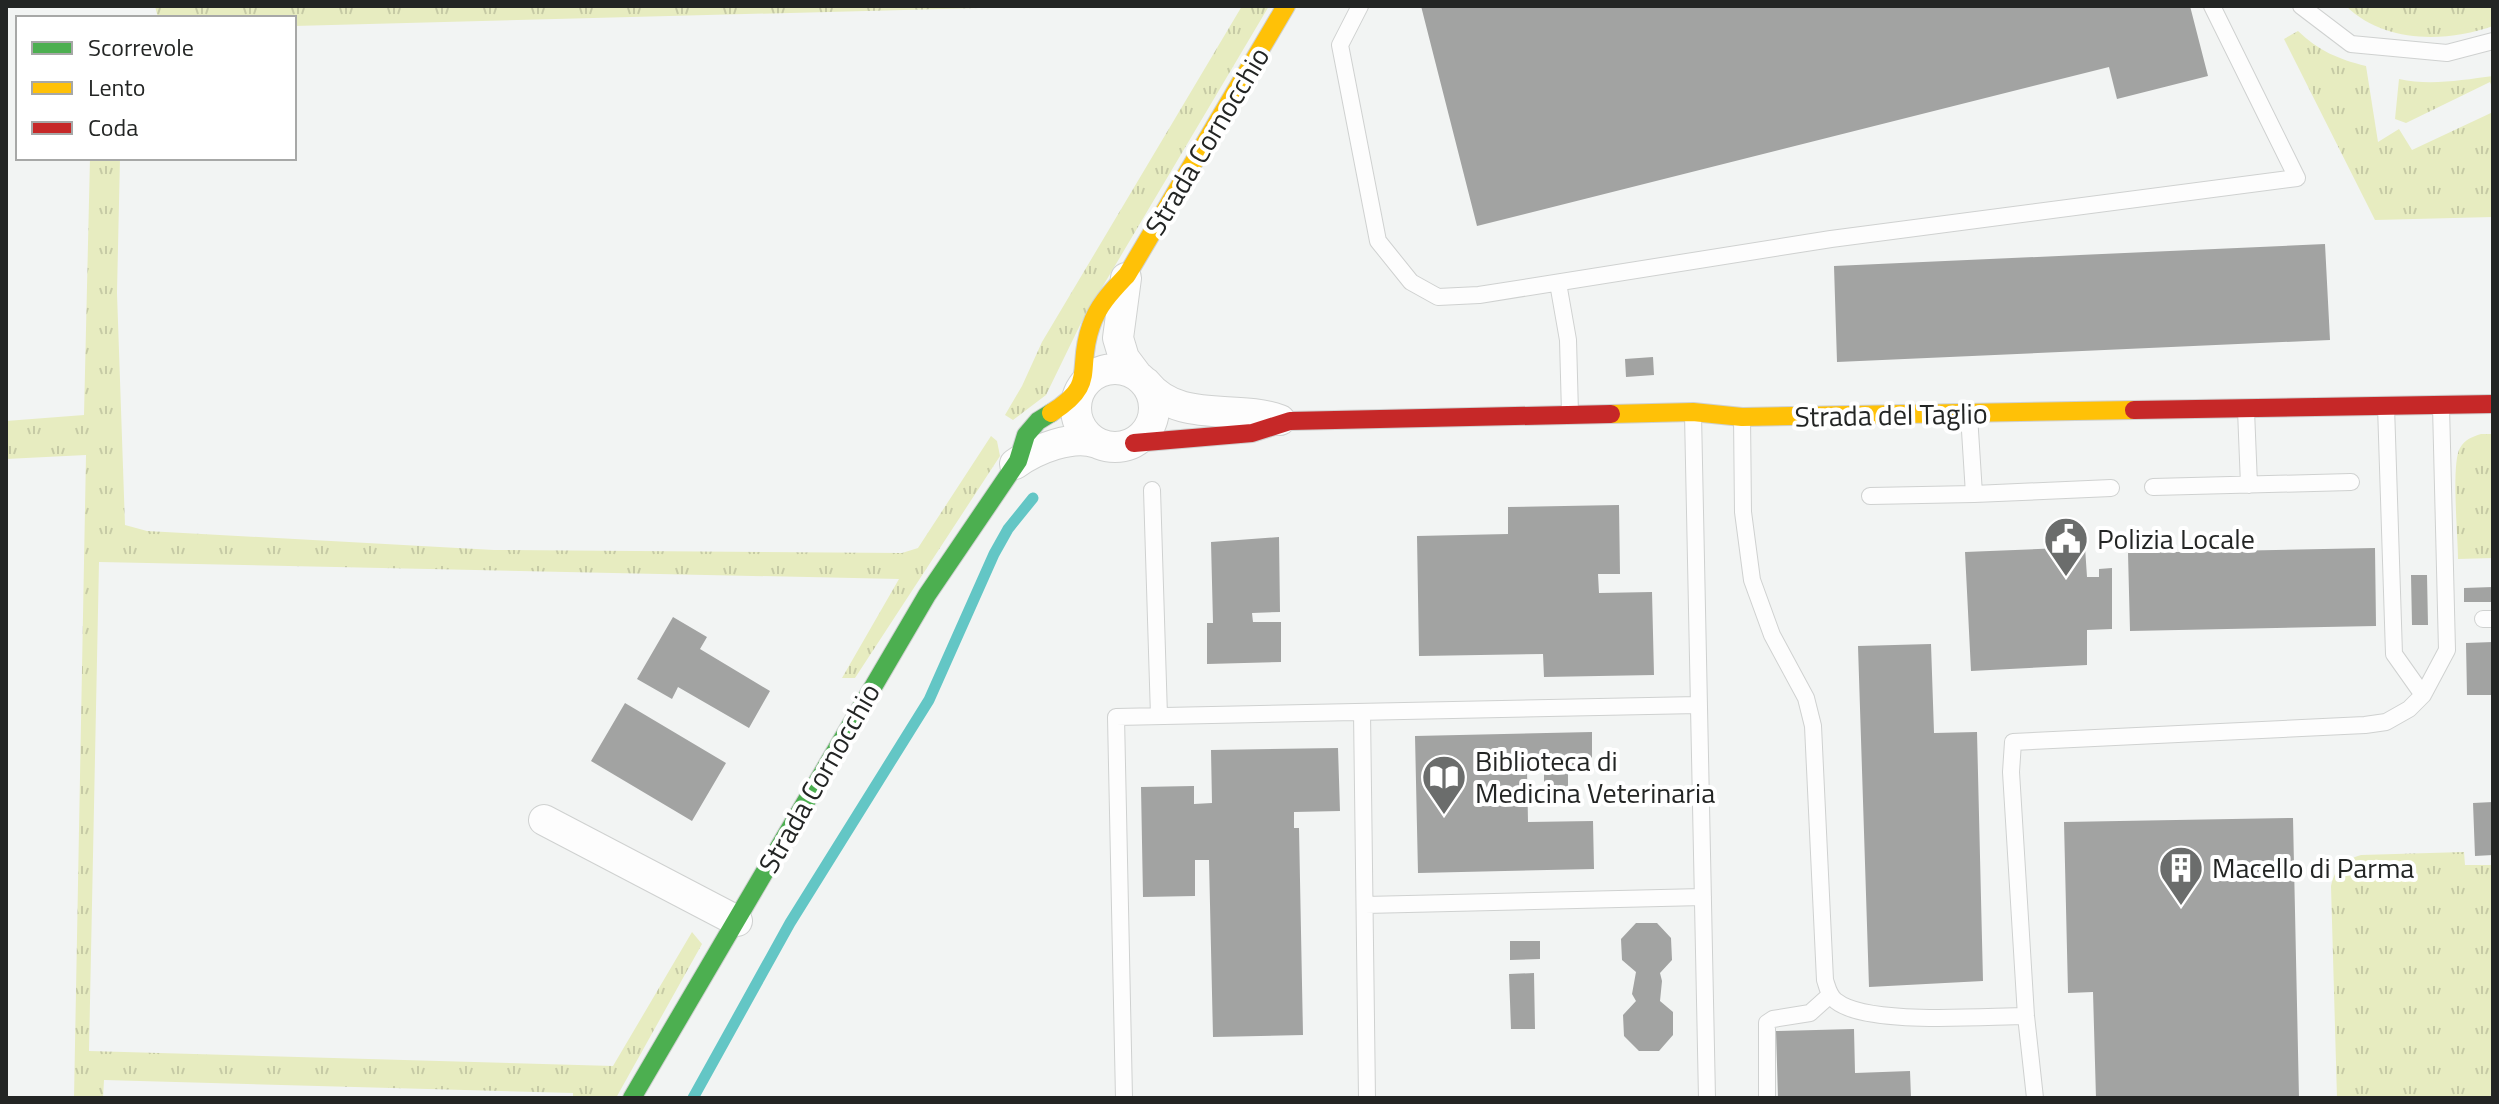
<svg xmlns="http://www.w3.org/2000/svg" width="2499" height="1104" font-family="'Titillium Web',sans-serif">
  <defs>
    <pattern id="grass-tufts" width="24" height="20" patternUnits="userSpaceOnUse" patternTransform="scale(2)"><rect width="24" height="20" fill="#e7ecc0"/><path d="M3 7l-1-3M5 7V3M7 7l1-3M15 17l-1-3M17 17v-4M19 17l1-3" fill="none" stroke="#c6caa5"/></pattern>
  </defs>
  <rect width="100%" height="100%" fill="#f2f4f3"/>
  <path fill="url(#grass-tufts)" d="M155 6H1052L294 26V18H158Z
    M1242 6H1269L1081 323 1046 395 1013 420 1005 415 1022 386 1042 342Z
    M2346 6H2493V26C2445 43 2384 43 2346 6Z
    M2298 31C2319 51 2338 59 2366 66L2378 142 2399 129 2412 150 2493 112V217L2375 220 2284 39Z
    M2493 76V90L2490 82 2406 123 2395 119 2399 79C2430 86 2462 80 2493 76Z
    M90 158H120L117 293 125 525 147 531 494 550 902 553 918 548 991 436 997 441 1000 456 855 678H842L899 579 99 562 89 1051 613 1066 692 932 702 944 616 1098H573V1093L104 1080 103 1098H74L86 455 6 459V421L84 415Z
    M2481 434H2493V558L2458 559C2458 537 2451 463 2460 448 2465 439 2472 437 2481 434Z
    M2464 852 2465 865H2493V1098H2337L2331 886C2335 868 2344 860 2361 855Z"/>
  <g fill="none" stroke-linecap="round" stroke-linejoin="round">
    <path stroke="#63c6c5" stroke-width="11" d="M693 1098 790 923 929 700 994 554 1008 529 1033 498"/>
  </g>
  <path fill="#a2a3a2" d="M1421 6H2190L2208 76 2117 99 2109 67 1477 226Z
    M2325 244 2330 340 1837 362 1834 266Z
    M1653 357 1654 375 1626 377 1625 359Z
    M1619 505 1620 574H1598L1599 593 1652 592 1654 675 1544 677 1543 654 1419 656 1417 536 1508 534V507Z
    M1279 537 1280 612 1252 613 1253 622H1281V662L1207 664V623H1213L1211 542Z
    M2085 547 2087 577H2099V569L2112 568V629L2087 630V665L1971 671 1965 552Z
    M2375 548 2376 626 2130 631 2128 553Z
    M2411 575H2427L2428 625H2412Z
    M2493 587V602H2464V588Z
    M673 617 707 637 700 649 770 691 749 728 678 687 672 699 637 679Z
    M2493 642V695H2467L2466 643Z
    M1931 644 1934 733 1977 732 1983 981 1869 987 1858 646Z
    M625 703 726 763 692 821 591 761Z
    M1592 732V768L1568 769V795H1544V769L1527 770 1528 822 1593 821 1594 869 1418 873 1415 736Z
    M1338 748 1340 811 1294 812V828H1299L1303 1035 1213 1037 1209 860H1195V896L1143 897 1141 787 1194 786V804L1212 803 1211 750Z
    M2493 802V855L2475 856 2473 803Z
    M2293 818 2299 1098H2096L2093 992 2068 993 2064 822Z
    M1636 923H1657L1671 938 1672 960 1660 973 1662 981 1660 1001 1673 1012V1035L1659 1051H1639L1624 1036 1623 1015 1636 1001 1632 994 1636 972 1622 960 1621 939Z
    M1510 941H1540V959L1510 960Z
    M1534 973 1535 1029H1511L1509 974Z
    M1854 1029 1855 1073 1910 1071 1911 1098H1778L1776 1031Z"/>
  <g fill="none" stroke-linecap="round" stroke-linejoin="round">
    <g stroke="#cfd1d0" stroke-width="18">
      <path id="lane" d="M1360 6 1340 45 1378 241 1411 282 1438 297 1479 295 1831 239 2297 178 2212 6
        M2301 6 2351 44 2447 53 2493 41
        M1558 283 1568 340 1570 413
        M2386 406 2394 654 2423 695
        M2246 410 2249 485
        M1693 414 1707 1098
        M1742 417 1743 512 1752 580 1772 635 1806 698 1813 726 1825 980C1828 989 1829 996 1836 1001 1867 1026 1985 1016 2026 1016
        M2153 487 2351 482
        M1152 490 1159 716
        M1974 494 2111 488
        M1870 496 1974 494 1969 415
        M2483 619H2493
        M1362 712 1367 1098
        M1365 905 1703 897
        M1124 1098 1116 717 1698 705
        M1767 1098V1023L1773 1019 1810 1013 1830 995
        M2035 1098 2026 1016 2011 772 2013 742 2365 725 2386 722 2409 709 2423 695 2447 650 2441 406"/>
    </g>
    <g stroke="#cfd1d0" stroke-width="32">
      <path id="street" d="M1126 278 1118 338 1124 358 1136 374
        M1076 408a39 39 0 1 1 78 0a39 39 0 1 1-78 0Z
        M1146 383C1178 424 1236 404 1280 420
        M1015 464C1036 449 1073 434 1097 443
        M544 820 737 921"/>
    </g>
    <g stroke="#cfd1d0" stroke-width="20">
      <path id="fast" d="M632 1098 927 595 1018 461 1026 435 1038 421 1051 413"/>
    </g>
    <g stroke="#cfd1d0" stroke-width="20">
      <path id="slow" d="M1051 413C1099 383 1075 370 1091 326 1098 305 1112 291 1127 275L1286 6
        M1611 414 1693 412 1742 417 2134 410"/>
    </g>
    <g stroke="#cfd1d0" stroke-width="20">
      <path id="jam" d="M2134 410 2493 404
        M1134 443 1252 433 1290 421 1611 414"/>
    </g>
    <use href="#lane" stroke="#fdfdfd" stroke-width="16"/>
    <use href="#street" stroke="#fdfdfd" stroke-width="30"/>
    <use href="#fast" stroke="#4caf50" stroke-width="18"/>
    <use href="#slow" stroke="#ffc107" stroke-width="18"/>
    <use href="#jam" stroke="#c62828" stroke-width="18"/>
  </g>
  <defs>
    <g id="civic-pin" transform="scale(2.3)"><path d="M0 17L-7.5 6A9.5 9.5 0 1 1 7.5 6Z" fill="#6b6d6c" stroke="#fff"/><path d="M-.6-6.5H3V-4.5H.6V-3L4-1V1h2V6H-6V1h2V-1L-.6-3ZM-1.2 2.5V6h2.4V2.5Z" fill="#fff"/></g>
    <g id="library-pin" transform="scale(2.3)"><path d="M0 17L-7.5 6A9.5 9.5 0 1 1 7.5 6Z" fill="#6b6d6c" stroke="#fff"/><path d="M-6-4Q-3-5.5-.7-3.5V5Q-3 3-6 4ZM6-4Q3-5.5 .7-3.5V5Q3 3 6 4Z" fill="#fff"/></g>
    <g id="building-pin" transform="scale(2.3)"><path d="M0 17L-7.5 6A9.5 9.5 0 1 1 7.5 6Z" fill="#6b6d6c" stroke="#fff"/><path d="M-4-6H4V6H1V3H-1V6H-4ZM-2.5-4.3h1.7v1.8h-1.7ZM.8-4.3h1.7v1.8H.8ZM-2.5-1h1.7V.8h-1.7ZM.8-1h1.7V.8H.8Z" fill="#fff"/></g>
  </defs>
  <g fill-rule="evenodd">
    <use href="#civic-pin" x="2066" y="539"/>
    <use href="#library-pin" x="1444" y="777"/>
    <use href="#building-pin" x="2181" y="868"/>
  </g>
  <g text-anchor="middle" stroke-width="8" stroke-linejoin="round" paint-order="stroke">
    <g font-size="28" fill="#232524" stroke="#fff">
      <text transform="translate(1207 141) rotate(-59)" y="10">Strada Cornocchio</text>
      <text transform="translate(1891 415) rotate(-1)" y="10">Strada del Taglio</text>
      <text transform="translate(819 778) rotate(-60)" y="10">Strada Cornocchio</text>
    </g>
    <g font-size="28" fill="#232524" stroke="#fff" text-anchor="start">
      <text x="2097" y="549">Polizia Locale</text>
      <text x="1475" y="771">Biblioteca di<tspan x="1475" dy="32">Medicina Veterinaria</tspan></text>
      <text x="2212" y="878">Macello di Parma</text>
    </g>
  </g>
  <rect width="2499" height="1104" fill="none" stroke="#232524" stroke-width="16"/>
  <rect x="16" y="16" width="280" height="144" fill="#ffffff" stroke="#a7a8a7" stroke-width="2"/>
  <rect x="32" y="42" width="40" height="12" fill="#4caf50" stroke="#a7a8a7" stroke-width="2"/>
  <text x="88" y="56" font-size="24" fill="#232524">Scorrevole</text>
  <rect x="32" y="82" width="40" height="12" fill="#ffc107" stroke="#a7a8a7" stroke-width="2"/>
  <text x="88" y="96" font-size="24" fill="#232524">Lento</text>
  <rect x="32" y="122" width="40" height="12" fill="#c62828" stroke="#a7a8a7" stroke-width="2"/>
  <text x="88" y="136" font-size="24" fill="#232524">Coda</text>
</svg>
